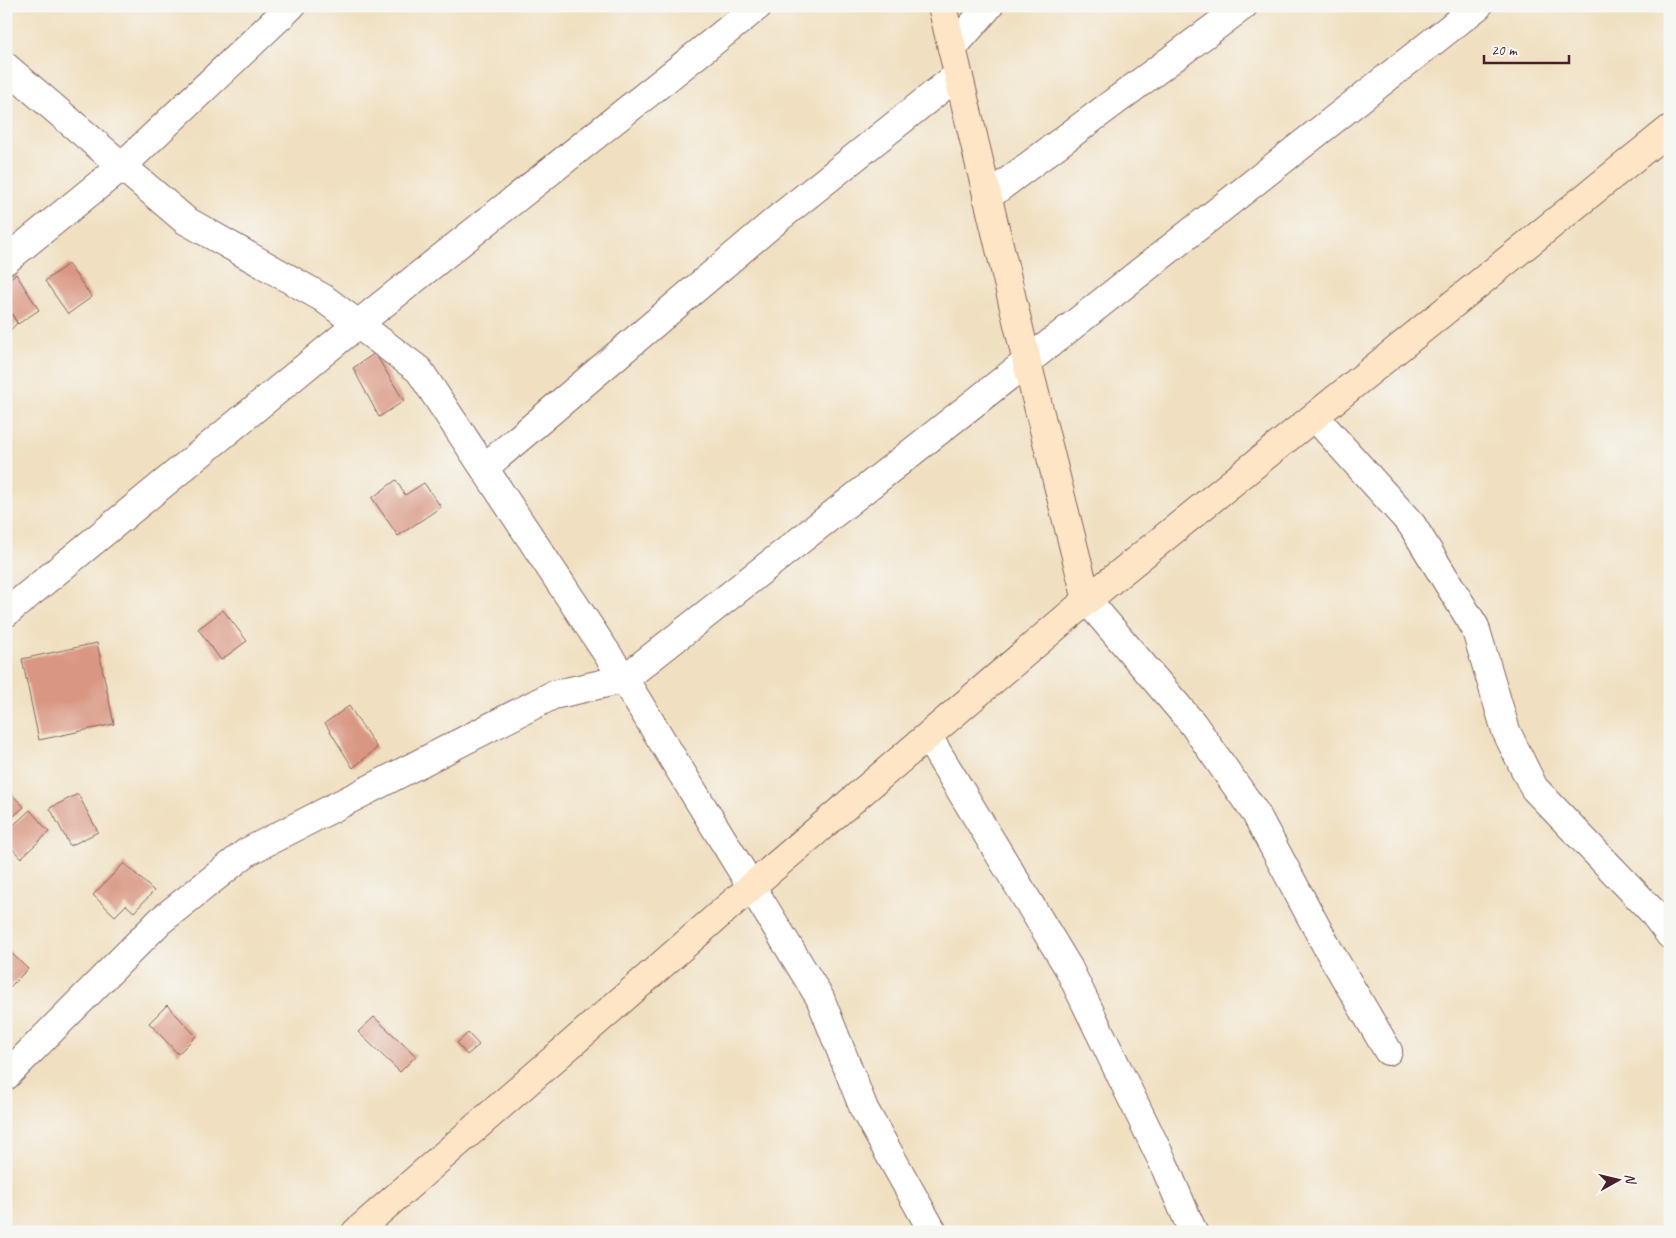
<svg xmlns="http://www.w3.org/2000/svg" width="1676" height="1238" font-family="Caveat,sans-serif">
  <rect width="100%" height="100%" fill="#f6f6f2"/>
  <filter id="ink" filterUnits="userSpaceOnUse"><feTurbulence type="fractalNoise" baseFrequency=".02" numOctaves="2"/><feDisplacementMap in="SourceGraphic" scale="10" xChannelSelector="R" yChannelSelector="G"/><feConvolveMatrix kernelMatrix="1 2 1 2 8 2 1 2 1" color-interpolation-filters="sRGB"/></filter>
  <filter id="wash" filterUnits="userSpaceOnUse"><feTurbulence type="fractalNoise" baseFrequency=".0096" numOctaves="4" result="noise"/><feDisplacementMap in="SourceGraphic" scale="20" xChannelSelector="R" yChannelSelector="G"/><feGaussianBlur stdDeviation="1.12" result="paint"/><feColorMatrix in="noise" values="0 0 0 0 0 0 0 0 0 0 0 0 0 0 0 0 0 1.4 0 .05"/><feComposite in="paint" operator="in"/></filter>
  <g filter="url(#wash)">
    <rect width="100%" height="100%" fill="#f0e0c1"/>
    <g id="blocks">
      <path fill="#d99783" d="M68 264 92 297 68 314 45 281Z
        M16 274 39 310 18 324 11 313 17 323 6 335V280Z
        M375 353 404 401 379 417 353 368Z
        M396 480 405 495 424 483 441 507 398 536 372 498Z
        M223 610 247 641 221 660 198 629Z
        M97 643 114 724 39 740 22 659Z
        M349 706 377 748 353 768 325 723Z
        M6 788 24 807 6 823Z
        M78 794 98 832 70 846 50 808Z
        M30 810 49 832 21 858 6 842V832Z
        M124 863 154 891 134 912 126 905 115 916 93 895Z
        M6 948 28 969 8 989 6 987Z
        M167 1005 196 1036 178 1054 149 1023Z
        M374 1017 416 1056 400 1072 358 1032Z
        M468 1033 479 1045 467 1055 457 1043Z"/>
    </g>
  </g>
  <g filter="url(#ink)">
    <use href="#blocks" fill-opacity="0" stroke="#846360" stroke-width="1"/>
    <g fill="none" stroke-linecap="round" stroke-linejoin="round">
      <g stroke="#846360" stroke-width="30">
        <path id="street" d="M952 48 989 6
          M6 67 185 220 323 298 419 370 624 679 820 998 864 1109 933 1232
          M987 197 1243 6
          M6 260 122 166 291 6
          M1315 417 1412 525 1475 627 1506 731 1534 788 1651 910 1670 935
          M484 468 780 217 958 75
          M1087 600 1193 724 1256 814 1327 947 1388 1051
          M6 613 358 324 758 6
          M928 737 1068 967 1162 1160 1193 1232
          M6 1076 160 921 247 852 553 695 624 679 1478 6"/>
      </g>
      <g stroke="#846360" stroke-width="30">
        <path id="secondary" d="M942 6 1027 362 1087 600
          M356 1232 752 886 1087 600 1670 129"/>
      </g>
      <use href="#street" stroke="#fff" stroke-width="28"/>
      <use href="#secondary" stroke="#fee5c5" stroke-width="28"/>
    </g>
  </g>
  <rect width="1676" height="1238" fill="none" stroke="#f6f6f2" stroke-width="25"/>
  <g transform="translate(1618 1180) rotate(82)" stroke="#f6f6f2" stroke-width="4" paint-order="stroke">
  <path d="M0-4L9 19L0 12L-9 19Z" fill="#4a1f2b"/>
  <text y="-8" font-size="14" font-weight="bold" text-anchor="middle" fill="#4a1f2b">N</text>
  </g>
  <path d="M1484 55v8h85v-8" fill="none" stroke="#4a1f2b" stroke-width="2.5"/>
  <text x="1491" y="55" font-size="15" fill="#4a1f2b" stroke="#f6f6f2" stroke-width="4" paint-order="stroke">20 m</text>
</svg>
